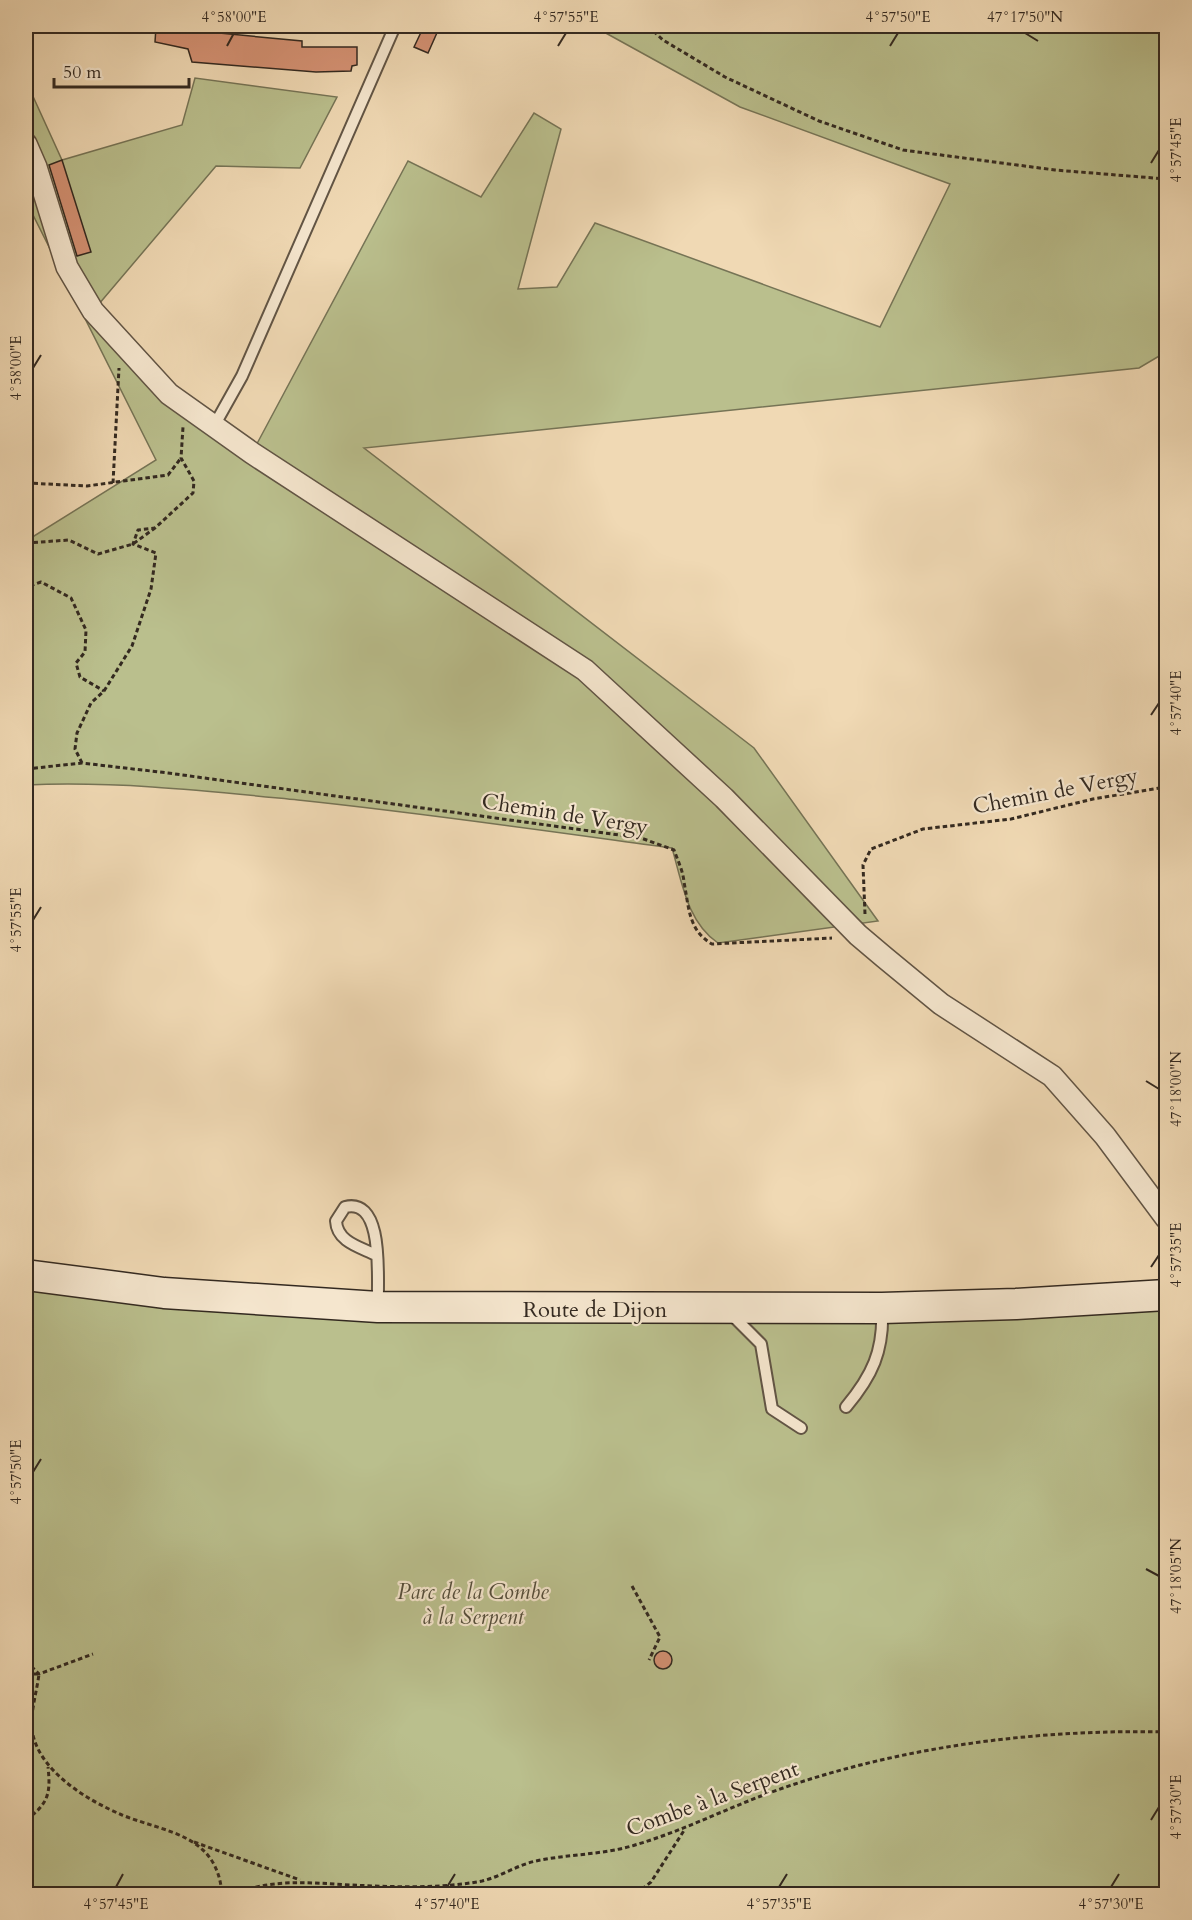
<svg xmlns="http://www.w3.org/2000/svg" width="1192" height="1920" font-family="Cardo,serif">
  <rect width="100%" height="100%" fill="#f0d9b4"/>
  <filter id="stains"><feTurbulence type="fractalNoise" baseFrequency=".00333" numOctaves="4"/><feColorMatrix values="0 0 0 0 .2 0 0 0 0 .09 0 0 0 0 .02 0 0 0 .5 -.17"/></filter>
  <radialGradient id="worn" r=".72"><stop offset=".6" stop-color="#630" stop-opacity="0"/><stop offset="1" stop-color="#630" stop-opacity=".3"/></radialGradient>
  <path fill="#babf8d" stroke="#767456" stroke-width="1.5" d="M593 26H1166V352L1139 368 364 448 754 748 878 921 718 943C687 922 682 882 672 848 547 831 423 813 298 800 207 791 117 781 26 785V541L156 460 26 201V81L62 160 182 125 195 78 337 97 300 168 216 166 93 311 169 394 252 453 408 161 481 197 534 113 561 129 518 289 557 287 595 223 880 327 950 184 740 107Z
    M26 1282 83 1291 1166 1303V1894H26Z"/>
  <path fill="#d49173" stroke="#332920" stroke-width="1.5" d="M424 26H440L428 53 414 47Z
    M156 27 302 41V47H357V65L352 66 351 71 316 72 192 62 188 49 155 42Z
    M62 160 91 252 77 256 49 165Z
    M654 1660a9 9 0 1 1 18 0a9 9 0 1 1-18 0Z"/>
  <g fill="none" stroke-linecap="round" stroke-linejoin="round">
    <g stroke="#625545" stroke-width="14">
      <path id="lane" d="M214 426 242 376 395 26
        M376 1255C360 1247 337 1242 336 1221L345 1207C385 1197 377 1279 378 1304
        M730 1313 761 1344 772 1409 801 1428
        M846 1407C872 1376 884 1351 882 1309"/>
    </g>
    <g stroke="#625545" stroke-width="24">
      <path id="street" d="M26 144 36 167 67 267 93 311 169 394 252 453 585 670 724 798 858 935 884 957 941 1004 1052 1076 1105 1136 1166 1218"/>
    </g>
    <g stroke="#332920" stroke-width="33">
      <path id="secondary" d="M26 1275 164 1293 378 1307 882 1308 1016 1304 1166 1295"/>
    </g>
    <path stroke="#332920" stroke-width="3" stroke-dasharray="4.5 3" stroke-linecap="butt" d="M648 26 663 40 725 77 819 121 903 150 1055 170 1166 179
      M26 483 87 486 168 475 181 458
      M113 483 119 368
      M26 543 69 540 98 554 133 544 155 528
      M26 580 30 586 26 588
      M30 586 41 582 71 598 86 630 85 652 76 663 80 677 104 691
      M82 763 75 749 77 733 91 703 104 691 132 646 151 589 156 553 133 544 138 530 155 528 193 493 194 481 181 458 183 427
      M26 769 82 763 168 773 641 838 674 850C678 861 683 871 684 882 689 907 688 930 712 944L832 938
      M865 914 863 865 871 849 923 829 1011 819 1093 799 1166 787
      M632 1586 660 1637 649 1660
      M26 1661 39 1674 93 1654
      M26 1674H39C37 1691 30 1713 32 1730 38 1771 87 1800 122 1815 167 1833 217 1834 222 1894
      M26 1820C48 1804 51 1794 48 1767
      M194 1842 300 1880
      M234 1894C275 1878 310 1883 352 1885 394 1887 440 1889 482 1881 500 1877 517 1865 536 1861 568 1854 603 1855 635 1845 686 1830 733 1805 783 1788 905 1746 1038 1729 1166 1732
      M636 1894 651 1882 685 1829"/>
    <use href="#lane" stroke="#f5e6ce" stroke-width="10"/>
    <use href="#street" stroke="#f5e6ce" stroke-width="21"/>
    <use href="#secondary" stroke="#f5e6ce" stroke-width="30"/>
  </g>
  <path fill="none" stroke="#332920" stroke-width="2" d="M1025 33 1038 41M227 46 234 33M558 46 566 33M890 46 898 33M1151 163 1159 150M33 368 41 355M1151 715 1159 703M33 920 41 907M1146 1081 1159 1089M1151 1267 1159 1255M33 1472 41 1459M1146 1569 1159 1576M1151 1820 1159 1807M116 1887 123 1874M447 1887 455 1874M779 1887 787 1874M1111 1887 1119 1874"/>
  <g text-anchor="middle" stroke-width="4.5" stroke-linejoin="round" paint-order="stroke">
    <g font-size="22" fill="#332920" stroke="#f5e6ce">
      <text transform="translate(1055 790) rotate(-11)" y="8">Chemin de Vergy</text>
      <text transform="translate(565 813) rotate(9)" y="8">Chemin de Vergy</text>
      <text x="595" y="1317">Route de Dijon</text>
      <text transform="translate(712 1798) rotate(-20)" y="8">Combe à la Serpent</text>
    </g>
    <g font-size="22" font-style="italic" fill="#554e3b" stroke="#f5e6ce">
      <text x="473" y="1599">Parc de la Combe<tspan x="473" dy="25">à la Serpent</tspan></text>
    </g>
  </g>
  <rect width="1192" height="1920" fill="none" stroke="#f0d9b4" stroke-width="66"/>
  <path d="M54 78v9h135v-9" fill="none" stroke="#332920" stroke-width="3"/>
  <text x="63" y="78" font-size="18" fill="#332920" stroke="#f5e6ce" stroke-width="4.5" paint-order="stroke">50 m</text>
  <rect x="33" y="33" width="1126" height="1854" fill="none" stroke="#332920" stroke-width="2"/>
  <g font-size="15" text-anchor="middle" fill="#332920">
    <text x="234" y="22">4°58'00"E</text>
    <text x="566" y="22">4°57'55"E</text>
    <text x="898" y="22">4°57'50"E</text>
    <text x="1025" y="22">47°17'50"N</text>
    <text transform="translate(1176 150) rotate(-90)" y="5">4°57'45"E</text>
    <text transform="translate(16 368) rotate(-90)" y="5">4°58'00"E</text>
    <text transform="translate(1176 703) rotate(-90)" y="5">4°57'40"E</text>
    <text transform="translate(16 920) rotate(-90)" y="5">4°57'55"E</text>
    <text transform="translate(1176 1089) rotate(-90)" y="5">47°18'00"N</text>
    <text transform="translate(1176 1255) rotate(-90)" y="5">4°57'35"E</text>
    <text transform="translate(16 1472) rotate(-90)" y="5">4°57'50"E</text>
    <text transform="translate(1176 1576) rotate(-90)" y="5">47°18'05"N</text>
    <text transform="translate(1176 1807) rotate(-90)" y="5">4°57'30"E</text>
    <text x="116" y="1909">4°57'45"E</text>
    <text x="447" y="1909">4°57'40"E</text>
    <text x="779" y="1909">4°57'35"E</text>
    <text x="1111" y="1909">4°57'30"E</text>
  </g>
  <rect width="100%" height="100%" filter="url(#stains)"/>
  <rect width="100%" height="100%" fill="url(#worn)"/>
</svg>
